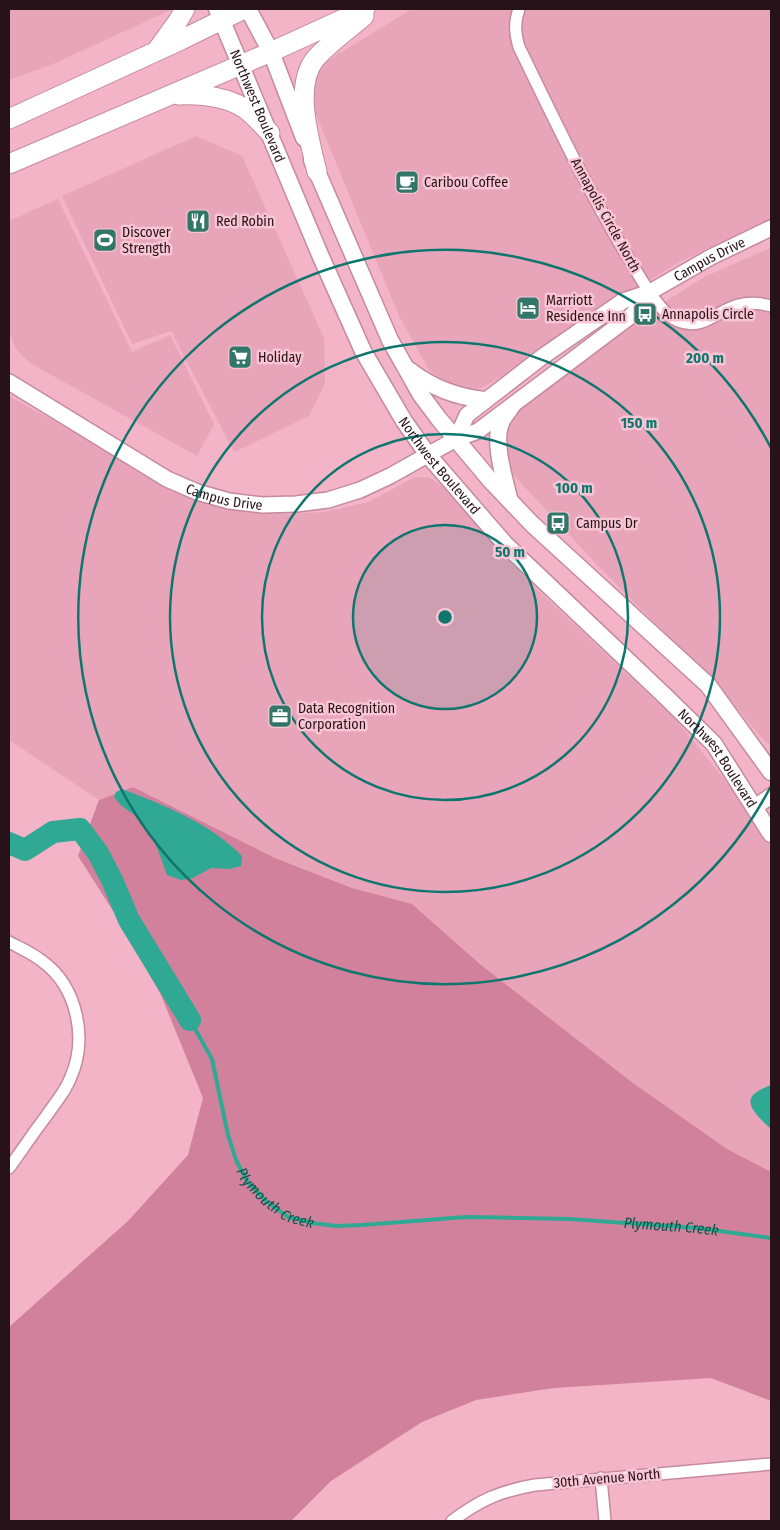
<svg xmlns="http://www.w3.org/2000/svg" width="780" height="1530" font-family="'Fira Sans Condensed',sans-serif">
  <rect width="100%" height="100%" fill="#f3b4c8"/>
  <path fill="#e8a4b9" d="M9 9H173L53 64 9 80Z
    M412 9H771V219L679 262 484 387 466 392 447 385 429 370 399 316 315 112 312 90 315 74 322 64Z
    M196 136 242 156 324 338 325 383 309 416 234 452 171 331 132 344 62 196Z
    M58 199 132 352 170 335 214 424 197 456 30 363 17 350 9 333V221Z
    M771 248V745L765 742 720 688 602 570 508 469 502 436 520 410 619 331 704 277Z
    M9 396 164 482 234 506 287 514 324 512 369 502 415 477 430 478 448 490 527 580 677 721 733 790 771 847V1172L727 1149 633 1083 481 965 412 904 352 888 275 858 133 787 99 800 9 740Z"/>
  <path fill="#d1819c" d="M133 787 275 858 352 888 412 904 481 965 633 1083 727 1149 771 1172V1401L711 1378 554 1388 476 1400 422 1422 331 1481 291 1521H9V1327L128 1221 188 1155 203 1098 161 995 115 914 78 856 99 800Z"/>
  <path fill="#2fa994" d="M122 789C164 805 210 823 242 856L241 866 230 869 211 868 193 878 181 880 167 875C160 856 155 837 141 821 132 811 122 809 114 797L116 792Z
    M771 1085V1129C764 1122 742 1105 754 1094 758 1090 766 1087 771 1085Z"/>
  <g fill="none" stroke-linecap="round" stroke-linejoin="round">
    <path stroke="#2fa994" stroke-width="4" id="s1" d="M190 1020 212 1059 228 1135 236 1160 247 1181 266 1201 288 1217 312 1223 336 1226 362 1225 466 1217 569 1219 697 1228 771 1238"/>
    <path stroke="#2fa994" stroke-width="22" d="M9 843 25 850 53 832 80 829 98 853 112 880 129 920 190 1020"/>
    <g stroke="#c68a9d" stroke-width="14">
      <path id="minor" d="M519 9C514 23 515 33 519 47 554 119 588 191 629 259 640 277 659 313 678 321 702 331 717 311 738 305 750 302 760 303 771 306
        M9 942C20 948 32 953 42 961 78 987 88 1040 70 1079 65 1092 55 1103 47 1115 34 1132 22 1150 9 1168
        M601 1478 605 1521
        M452 1521C480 1500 500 1491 535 1485L771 1464"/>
    </g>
    <g stroke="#c68a9d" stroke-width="18">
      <g id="tertiary">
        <path id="s2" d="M9 382 167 479 197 492 229 501 262 505 296 504 328 500 360 490 390 476 456 439 478 431 632 315 650 292"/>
        <path id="s3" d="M456 439 467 415 542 357 623 301 650 292 711 257 771 228"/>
        <path d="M755 807 771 796"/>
      </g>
    </g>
    <g stroke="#c68a9d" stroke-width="19">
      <g id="secondary">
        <path id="s4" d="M217 9 321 257 363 351 404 421 428 455 505 544 665 696 714 744 771 834"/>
        <path d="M248 9 271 52 304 138"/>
        <path d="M312 160 390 340 421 395 439 419 491 481 532 524 708 685 771 772"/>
        <path d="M409 370C432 388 456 397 485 400"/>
        <path d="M509 498C504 477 493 442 501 423 503 417 509 411 512 406"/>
      </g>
    </g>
    <g stroke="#c68a9d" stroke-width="21">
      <path id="trunk" d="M157 50 178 21 185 9
        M179 95C202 94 224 96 244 108 253 114 262 125 270 133
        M9 119 181 40 244 9
        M9 164 271 52 365 9
        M317 172C310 141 293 87 315 59 329 43 348 30 364 16"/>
    </g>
    <use href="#minor" stroke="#fff" stroke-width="11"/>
    <use href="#tertiary" stroke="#fff" stroke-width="15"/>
    <use href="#secondary" stroke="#fff" stroke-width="16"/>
    <use href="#trunk" stroke="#fff" stroke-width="19"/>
  </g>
  <circle cx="445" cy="617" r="92" fill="#0f766e" fill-opacity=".12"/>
  <g fill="none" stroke="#0f766e" stroke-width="2.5">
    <circle cx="445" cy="617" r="92"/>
    <circle cx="445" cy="617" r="183"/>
    <circle cx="445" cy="617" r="275"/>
    <path d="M771 786A367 367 0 1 1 771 448"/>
  </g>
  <defs>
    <g id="cafe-square" transform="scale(1.25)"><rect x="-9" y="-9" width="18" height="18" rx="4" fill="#327668" stroke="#f8c5d5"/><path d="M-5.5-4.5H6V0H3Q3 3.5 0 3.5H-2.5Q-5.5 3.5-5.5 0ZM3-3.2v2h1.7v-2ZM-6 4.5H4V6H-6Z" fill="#fff"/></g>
    <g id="restaurant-square" transform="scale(1.25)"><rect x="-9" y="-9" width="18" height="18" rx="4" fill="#327668" stroke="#f8c5d5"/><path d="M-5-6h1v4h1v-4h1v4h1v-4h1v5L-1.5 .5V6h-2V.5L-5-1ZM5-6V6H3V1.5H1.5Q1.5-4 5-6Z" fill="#fff"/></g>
    <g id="stadium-square" transform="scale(1.25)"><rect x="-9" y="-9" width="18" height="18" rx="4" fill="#327668" stroke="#f8c5d5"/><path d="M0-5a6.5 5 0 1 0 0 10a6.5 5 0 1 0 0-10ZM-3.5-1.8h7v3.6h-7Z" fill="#fff"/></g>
    <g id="hotel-square" transform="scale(1.25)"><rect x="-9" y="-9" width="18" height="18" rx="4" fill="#327668" stroke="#f8c5d5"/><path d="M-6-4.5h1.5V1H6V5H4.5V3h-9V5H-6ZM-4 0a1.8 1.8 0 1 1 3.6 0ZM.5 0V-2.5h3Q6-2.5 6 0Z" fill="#fff"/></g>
    <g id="bus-square" transform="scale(1.25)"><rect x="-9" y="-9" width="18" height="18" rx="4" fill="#327668" stroke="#f8c5d5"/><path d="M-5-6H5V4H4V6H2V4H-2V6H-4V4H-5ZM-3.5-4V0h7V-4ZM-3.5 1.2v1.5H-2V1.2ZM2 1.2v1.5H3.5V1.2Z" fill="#fff"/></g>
    <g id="supermarket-square" transform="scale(1.25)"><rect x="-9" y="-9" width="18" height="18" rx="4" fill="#327668" stroke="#f8c5d5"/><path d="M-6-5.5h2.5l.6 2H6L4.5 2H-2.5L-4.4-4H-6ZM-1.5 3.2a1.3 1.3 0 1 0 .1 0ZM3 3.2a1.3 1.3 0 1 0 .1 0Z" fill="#fff"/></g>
    <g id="office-square" transform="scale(1.25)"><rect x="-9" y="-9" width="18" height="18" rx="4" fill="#327668" stroke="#f8c5d5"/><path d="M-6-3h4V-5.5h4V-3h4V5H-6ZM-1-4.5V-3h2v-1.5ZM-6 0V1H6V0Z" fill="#fff"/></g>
  </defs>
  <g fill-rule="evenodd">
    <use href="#cafe-square" x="407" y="182"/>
    <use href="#restaurant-square" x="198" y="221"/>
    <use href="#stadium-square" x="105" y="240"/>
    <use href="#hotel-square" x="528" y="308"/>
    <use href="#bus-square" x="645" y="314"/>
    <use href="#supermarket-square" x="240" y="357"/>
    <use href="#bus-square" x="558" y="523"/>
    <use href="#office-square" x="280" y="716"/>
  </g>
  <g text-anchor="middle" stroke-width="5" stroke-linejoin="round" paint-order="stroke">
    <g font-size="14" fill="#28121a" stroke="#f8c5d5">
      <text dy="5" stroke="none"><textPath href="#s4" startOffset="105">Northwest Boulevard</textPath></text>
      <text transform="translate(606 215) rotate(61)" y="5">Annapolis Circle North</text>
      <text dy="5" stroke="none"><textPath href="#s3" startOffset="316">Campus Drive</textPath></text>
      <text dy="5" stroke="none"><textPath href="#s4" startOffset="510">Northwest Boulevard</textPath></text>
      <text dy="5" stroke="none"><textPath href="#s2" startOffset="246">Campus Drive</textPath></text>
      <text dy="5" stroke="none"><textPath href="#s4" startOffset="915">Northwest Boulevard</textPath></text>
      <text transform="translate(607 1478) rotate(-5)" y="5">30th Avenue North</text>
    </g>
    <g font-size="14" fill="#28121a" stroke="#f8c5d5" text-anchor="start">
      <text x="424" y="187">Caribou Coffee</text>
      <text x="216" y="226">Red Robin</text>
      <text x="122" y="237">Discover<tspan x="122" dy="16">Strength</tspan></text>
      <text x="546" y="305">Marriott<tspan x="546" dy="16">Residence Inn</tspan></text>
      <text x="662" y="319">Annapolis Circle</text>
      <text x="258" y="362">Holiday</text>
      <text x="576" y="528">Campus Dr</text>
      <text x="298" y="713">Data Recognition<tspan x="298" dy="16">Corporation</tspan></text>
    </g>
    <g font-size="15" font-style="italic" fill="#0f5246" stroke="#f8c5d5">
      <text dy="5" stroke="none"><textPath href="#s1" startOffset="206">Plymouth Creek</textPath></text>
      <text dy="5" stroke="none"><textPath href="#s1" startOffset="612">Plymouth Creek</textPath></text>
    </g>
  </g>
  <circle cx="445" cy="617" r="8" fill="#0f766e" stroke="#f8c5d5" stroke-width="2.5"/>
  <g font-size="15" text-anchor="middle" font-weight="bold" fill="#0f766e" stroke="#f8c5d5" stroke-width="5" stroke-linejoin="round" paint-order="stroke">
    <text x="705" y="363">200 m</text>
    <text x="639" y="428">150 m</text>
    <text x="574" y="493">100 m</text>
    <text x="510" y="557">50 m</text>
  </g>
  <rect width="780" height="1530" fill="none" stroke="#28121a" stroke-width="20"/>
</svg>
